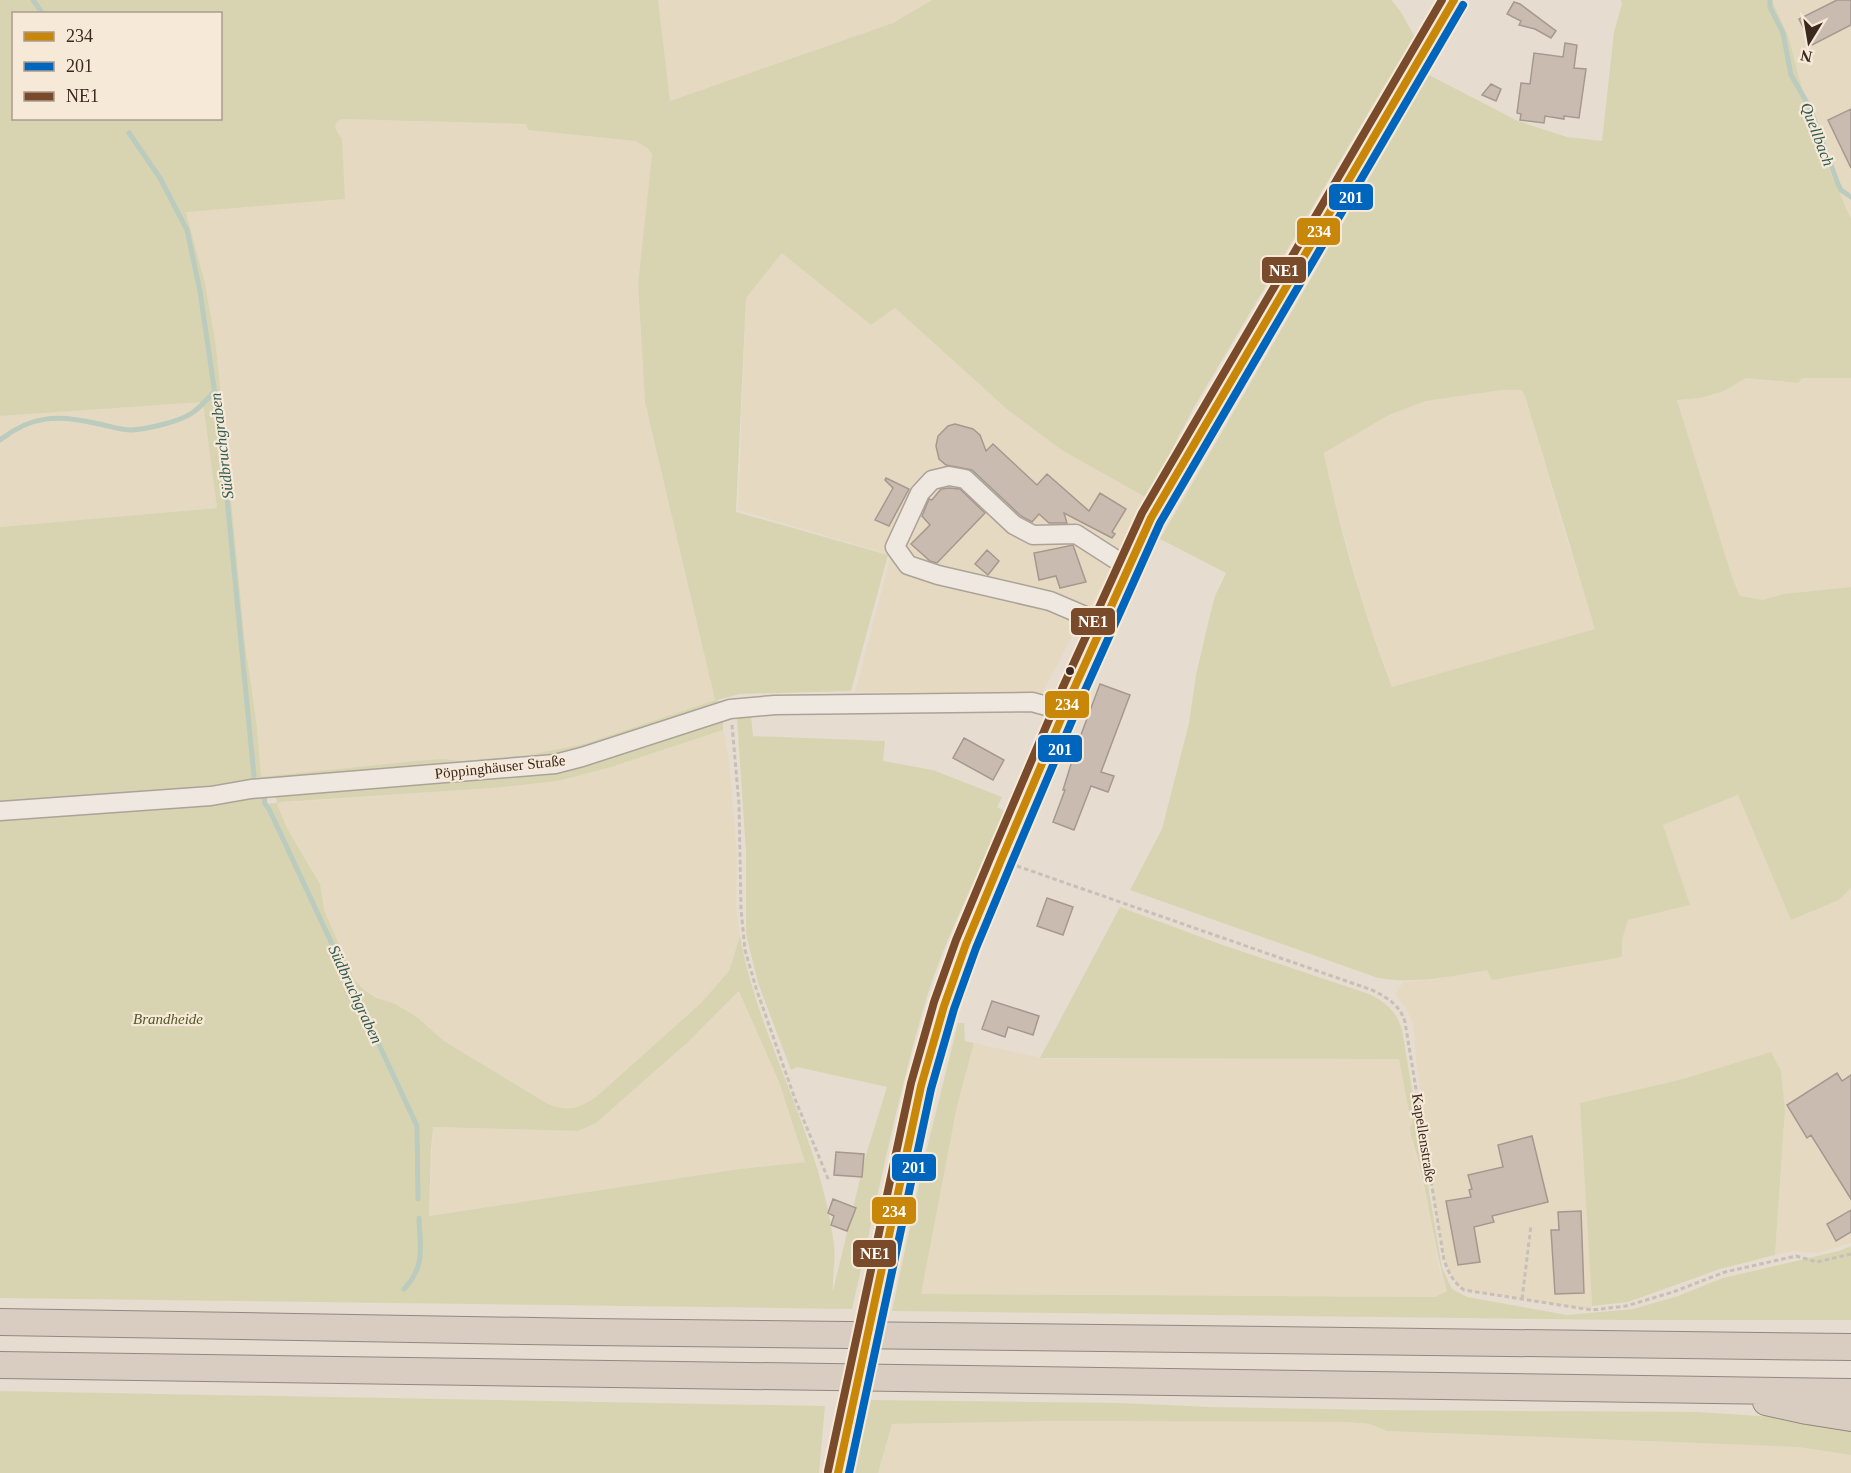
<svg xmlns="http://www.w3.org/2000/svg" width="1851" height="1473" font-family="'Times New Roman',serif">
  <rect width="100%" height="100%" fill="#e6ddd0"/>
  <path fill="#e5dac1" d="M658 0H932L893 23 669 101Z
    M1772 0H1851V219L1826 162 1799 78 1789 38Z
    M342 119 521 123 527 124 528 130 635 141 646 147 652 155 638 284 645 402 715 700 584 744 528 755 460 761 443 760 415 761 261 778 239 580 216 346 205 283 186 211 303 202 342 138 336 132 335 127 336 123Z
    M783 252 871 325 895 308 1008 410 1063 451 1147 498 1094 600 1079 623 1042 694 855 692 891 555 738 510 746 298Z
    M1746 378 1798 383 1802 378H1851V587L1783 594 1763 600 1740 596 1732 577 1677 400 1701 398 1724 391Z
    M1502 390H1521L1525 396 1567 540 1596 629 1392 687 1362 601 1330 484 1324 453 1389 415 1426 401Z
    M197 401 203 402 205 406 217 508 0 527V416Z
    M723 730 729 759 737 853 736 905 740 936 729 971 701 1003 596 1097 577 1108 564 1110 548 1104 444 1041 417 1017 364 990 354 980 324 910 315 875 287 828 277 803 493 788 558 781Z
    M1739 795 1791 920 1839 900 1851 888V1243L1818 1253 1793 1251 1775 1255 1785 1110 1781 1071 1683 1079 1580 1103 1592 1310 1464 1290 1457 1285 1450 1274 1444 1260 1418 1106 1423 1104 1417 1070 1413 1023 1405 1007 1395 994 1403 982 1430 980 1487 970 1622 956V940L1628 920 1663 825Z
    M740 991 779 1082 805 1162 740 1169 429 1216 433 1127 578 1131 596 1123 687 1043Z
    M974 1043 1046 1059H1400L1409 1112 1413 1119 1410 1128 1411 1136 1428 1206 1438 1264 1447 1292 1435 1297 920 1294 957 1106Z
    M1056 1421 1345 1422 1370 1424 1387 1431 1798 1447 1851 1455V1473H878L892 1424Z"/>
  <path fill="#d8d4b2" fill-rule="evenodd" d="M0 0H658L670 101 893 23 932 0H1391L1401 12 1416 39 1386 83 1193 409 1147 498 1063 451 1008 410 895 308 871 325 782 253 746 298 736 512 888 555 851 691 740 694 717 700 721 702 719 707 576 755 262 783 265 804 277 803 275 790 543 770 723 718V730L611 767 558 781 493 788 282 802 277 804 287 828 320 884 324 910 354 979 364 990 375 997 395 1004 417 1017 444 1041 548 1104C570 1112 576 1109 596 1097L701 1003 729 971 740 936C759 1042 821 1137 834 1245 836 1260 832 1276 833 1291L865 1158 887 1087 797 1067 791 1070 758 983 746 934V853L737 718 751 715 753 736 885 741 883 761 933 770 1002 797 997 807 1004 811C979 875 946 935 926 1000 896 1101 876 1206 852 1309L0 1298V527L217 508 203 402 0 416ZM14 14H220V118H14ZM342 119 526 124 528 130 635 141 646 147 652 154 638 284 645 402 715 700 584 744 528 755 460 761 443 759 415 761 261 777 257 728 245 642 216 346 205 283 186 212 345 199 342 138C336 132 331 124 342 119ZM739 991 779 1082 805 1162 740 1169 429 1216 431 1150 433 1127 578 1131 596 1123 687 1043Z
    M1621 0H1772L1789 38 1799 78 1826 162 1851 219V378H1802L1798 383 1746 378 1724 391 1701 398 1677 400 1732 577 1740 596 1763 600 1783 594 1851 587V888L1839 900 1791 920 1738 795 1663 825 1690 905 1628 920 1622 940V957L1492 980 1487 970C1448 977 1418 984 1378 978L1130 890 1162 829 1189 723 1196 675 1210 615 1215 596 1226 573 1160 539 1429 75 1518 121 1567 137 1602 141 1614 32 1622 4ZM1502 390H1521L1525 396 1595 629 1392 687C1363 611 1340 532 1324 453L1389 415 1426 401Z
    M1120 907 1217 943 1369 994C1386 1002 1397 1012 1402 1030L1442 1268 1452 1289 1467 1297 1567 1315 1633 1309 1678 1296 1723 1278 1839 1251 1851 1246V1320H1626L892 1311 925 1156 958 1023H964L965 1041 974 1043 957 1106 921 1294 1435 1297 1447 1291C1432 1241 1428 1187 1411 1136L1410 1128 1413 1119 1409 1112 1399 1059 1040 1058Z
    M1771 1052 1781 1071 1785 1110 1775 1255 1720 1269 1628 1302 1592 1306 1580 1103 1683 1079Z
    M0 1391 825 1406 819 1473H0Z
    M871 1400 1121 1403 1211 1407 1378 1410 1698 1412 1806 1419 1851 1426V1455L1798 1447 1387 1431 1370 1424 1345 1422 1056 1421 892 1424 878 1473H854Z"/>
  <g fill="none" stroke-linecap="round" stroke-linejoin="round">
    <path stroke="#bbcbbe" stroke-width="5" d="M33 0 43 14
      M1770 0V7L1783 33 1791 75 1810 108 1838 184 1841 190 1851 197
      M129 133 160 178 187 230 200 291 221 436 254 776
      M0 440C33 414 60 415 99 424 109 426 121 430 131 430 147 429 179 422 192 413 201 407 208 398 215 391
      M264 796 265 804 269 809 417 1126 418 1199
      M404 1289C426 1266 420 1247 419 1218"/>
  </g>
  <path fill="#cabbb0" stroke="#a6988f" stroke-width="1.5" d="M1837 0H1851V25L1812 45 1799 19Z
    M1514 2 1520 4 1556 31 1551 38 1535 29 1519 25 1521 21 1507 14Z
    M1565 43 1577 45 1574 68 1586 69 1579 118 1564 116V119L1545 116 1544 123 1520 120 1521 114 1517 113 1521 83 1530 84 1534 53 1563 57Z
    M1491 84 1501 89 1496 101 1482 95Z
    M1851 109V168L1828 120Z
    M955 424 973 429 980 435 986 451 993 444 1037 485 1047 474 1089 511 1100 493 1126 509 1112 532 1115 534 1112 538 1064 513 1067 523H1049L1039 514 1032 522 1021 516 972 470 946 465 939 459 936 446 938 436 948 426Z
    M886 478 909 489 889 526 875 520 893 488 885 480Z
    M949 488 960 489 985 513 937 563 930 561 911 544 930 525 922 516 929 499 932 500 941 489Z
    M1073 545 1086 582 1060 588 1056 576 1039 580 1034 553Z
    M987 550 999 561 988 575 975 564Z
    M1100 684 1130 695 1101 772 1114 776 1108 792 1091 786 1074 830 1053 822 1065 790H1063L1076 748Z
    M964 738 1004 760 993 780 953 758Z
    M1047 898 1073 907 1063 935 1037 926Z
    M992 1001 1039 1016 1033 1035 1008 1027 1005 1037 982 1029Z
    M1837 1073 1842 1081 1851 1075V1199L1811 1135 1807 1138 1787 1105Z
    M1532 1136 1548 1202 1492 1216 1494 1222 1474 1227 1480 1262 1458 1265 1446 1201 1471 1197 1469 1190 1472 1189 1468 1175 1503 1167 1498 1145Z
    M836 1152 864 1154 862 1177 834 1175Z
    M833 1199 856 1208 847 1231 831 1225 834 1216 828 1213Z
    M1851 1210V1232L1836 1241 1827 1224Z
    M1581 1211 1584 1293 1555 1294 1551 1230H1559L1558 1212Z"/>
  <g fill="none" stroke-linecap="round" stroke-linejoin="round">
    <g stroke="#aca298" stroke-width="21">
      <path id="minor" d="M1104 624 1050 601 938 575 908 565 895 547 920 493 932 480 949 476 965 479 1014 525 1033 535 1076 534 1129 568
        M0 811 211 796 251 789 555 764 582 757 730 709 775 705 1032 702 1065 711
        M887 1242 921 1086 944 1006 966 944 1072 693 1151 518 1454 0
        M838 1473 845 1446"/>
    </g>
    <g stroke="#91887f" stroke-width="28">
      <path id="highway" d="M0 1322 589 1332 1851 1347
        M0 1365 1851 1392
        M1766 1402 1807 1411 1851 1418"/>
    </g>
    <path stroke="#c7bfb8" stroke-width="3" stroke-dasharray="4.5 3" stroke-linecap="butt" d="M732 725 739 804 741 909 745 950 756 988 795 1099 829 1181
      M1017 866 1372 990C1388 998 1400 1005 1405 1022L1444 1260C1449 1273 1453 1282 1464 1290L1592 1310 1626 1306 1673 1292 1725 1272 1796 1256 1817 1262 1851 1254
      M1522 1299 1531 1225"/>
    <use href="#minor" stroke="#eee8e1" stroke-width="18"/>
    <use href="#highway" stroke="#d9ccc0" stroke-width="26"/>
    <g stroke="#aca298" stroke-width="21" stroke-linecap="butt">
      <path id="minor-bridge" d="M845 1446 887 1242"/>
    </g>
    <use href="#minor-bridge" stroke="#eee8e1" stroke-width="18"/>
    <g stroke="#f6e9d7" stroke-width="12">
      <path id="bus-1" d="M838 1473 921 1086 944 1006 966 944 1001 860 1072 693 1151 518 1454 0"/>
    </g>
    <g stroke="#f6e9d7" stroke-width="12">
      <path id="bus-2" d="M849 1473 931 1089 954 1009 976 948 1011 864 1082 697 1160 523 1463 5"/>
    </g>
    <g stroke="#f6e9d7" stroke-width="12">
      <path id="bus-3" d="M828 1471 911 1083 934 1002 956 940 991 856 1062 689 1142 513 1442 0"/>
    </g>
    <use href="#bus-1" stroke="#c88708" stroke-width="8"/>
    <use href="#bus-2" stroke="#0065bd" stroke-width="8"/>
    <use href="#bus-3" stroke="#7a4b2a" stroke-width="8"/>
  </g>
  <circle fill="#3b2920" stroke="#f6e9d7" stroke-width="2" cx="1070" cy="671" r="5"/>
  <g text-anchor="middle" stroke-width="4.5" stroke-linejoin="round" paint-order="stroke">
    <g font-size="15" fill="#3b2920" stroke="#f6e9d7">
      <text transform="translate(500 767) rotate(-6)" y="5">Pöppinghäuser Straße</text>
      <text transform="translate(1424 1138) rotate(81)" y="5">Kapellenstraße</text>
    </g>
    <g font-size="15" font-style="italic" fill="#515826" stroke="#f6e9d7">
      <text x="168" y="1024">Brandheide</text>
    </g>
    <g font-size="16" font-style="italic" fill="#2f5b53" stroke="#f6e9d7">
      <text transform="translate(1818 134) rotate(69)" y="6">Quellbach</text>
      <text transform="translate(221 446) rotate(-97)" y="6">Südbruchgraben</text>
      <text transform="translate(356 994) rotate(65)" y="6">Südbruchgraben</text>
    </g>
  </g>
  <g stroke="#f6e9d7" stroke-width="2">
    <rect x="1328" y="183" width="46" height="28" rx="6" fill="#0065bd"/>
    <rect x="1296" y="217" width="45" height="29" rx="6" fill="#c88708"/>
    <rect x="1261" y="256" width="46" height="28" rx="6" fill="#7a4b2a"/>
    <rect x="1070" y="607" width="46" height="29" rx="6" fill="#7a4b2a"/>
    <rect x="1044" y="690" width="46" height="29" rx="6" fill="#c88708"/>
    <rect x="1037" y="734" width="46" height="29" rx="6" fill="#0065bd"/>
    <rect x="891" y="1153" width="46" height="29" rx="6" fill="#0065bd"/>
    <rect x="871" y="1196" width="46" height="29" rx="6" fill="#c88708"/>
    <rect x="852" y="1239" width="45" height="29" rx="6" fill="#7a4b2a"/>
  </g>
  <g font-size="16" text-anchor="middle" font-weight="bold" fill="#fff">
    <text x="1351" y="203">201</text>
    <text x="1319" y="237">234</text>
    <text x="1284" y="276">NE1</text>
    <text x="1093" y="627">NE1</text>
    <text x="1067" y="710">234</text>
    <text x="1060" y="755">201</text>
    <text x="914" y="1173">201</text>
    <text x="894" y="1217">234</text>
    <text x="875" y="1259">NE1</text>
  </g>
  <rect x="12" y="12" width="210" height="108" fill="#f6e9d7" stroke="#ab9c8e" stroke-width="1.5"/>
  <rect x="24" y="32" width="30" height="9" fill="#c88708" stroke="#ab9c8e" stroke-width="1.5"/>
  <text x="66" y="42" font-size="18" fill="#3b2920">234</text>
  <rect x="24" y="62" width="30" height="9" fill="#0065bd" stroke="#ab9c8e" stroke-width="1.5"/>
  <text x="66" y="72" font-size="18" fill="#3b2920">201</text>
  <rect x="24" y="92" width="30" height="9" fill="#7a4b2a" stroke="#ab9c8e" stroke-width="1.5"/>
  <text x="66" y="102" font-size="18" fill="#3b2920">NE1</text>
  <g transform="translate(1809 42) rotate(191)" stroke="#f6e9d7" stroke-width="4.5" paint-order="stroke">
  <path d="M0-4.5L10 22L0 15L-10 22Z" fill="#3b2920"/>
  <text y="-9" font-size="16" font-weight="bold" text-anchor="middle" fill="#3b2920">N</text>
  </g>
</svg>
